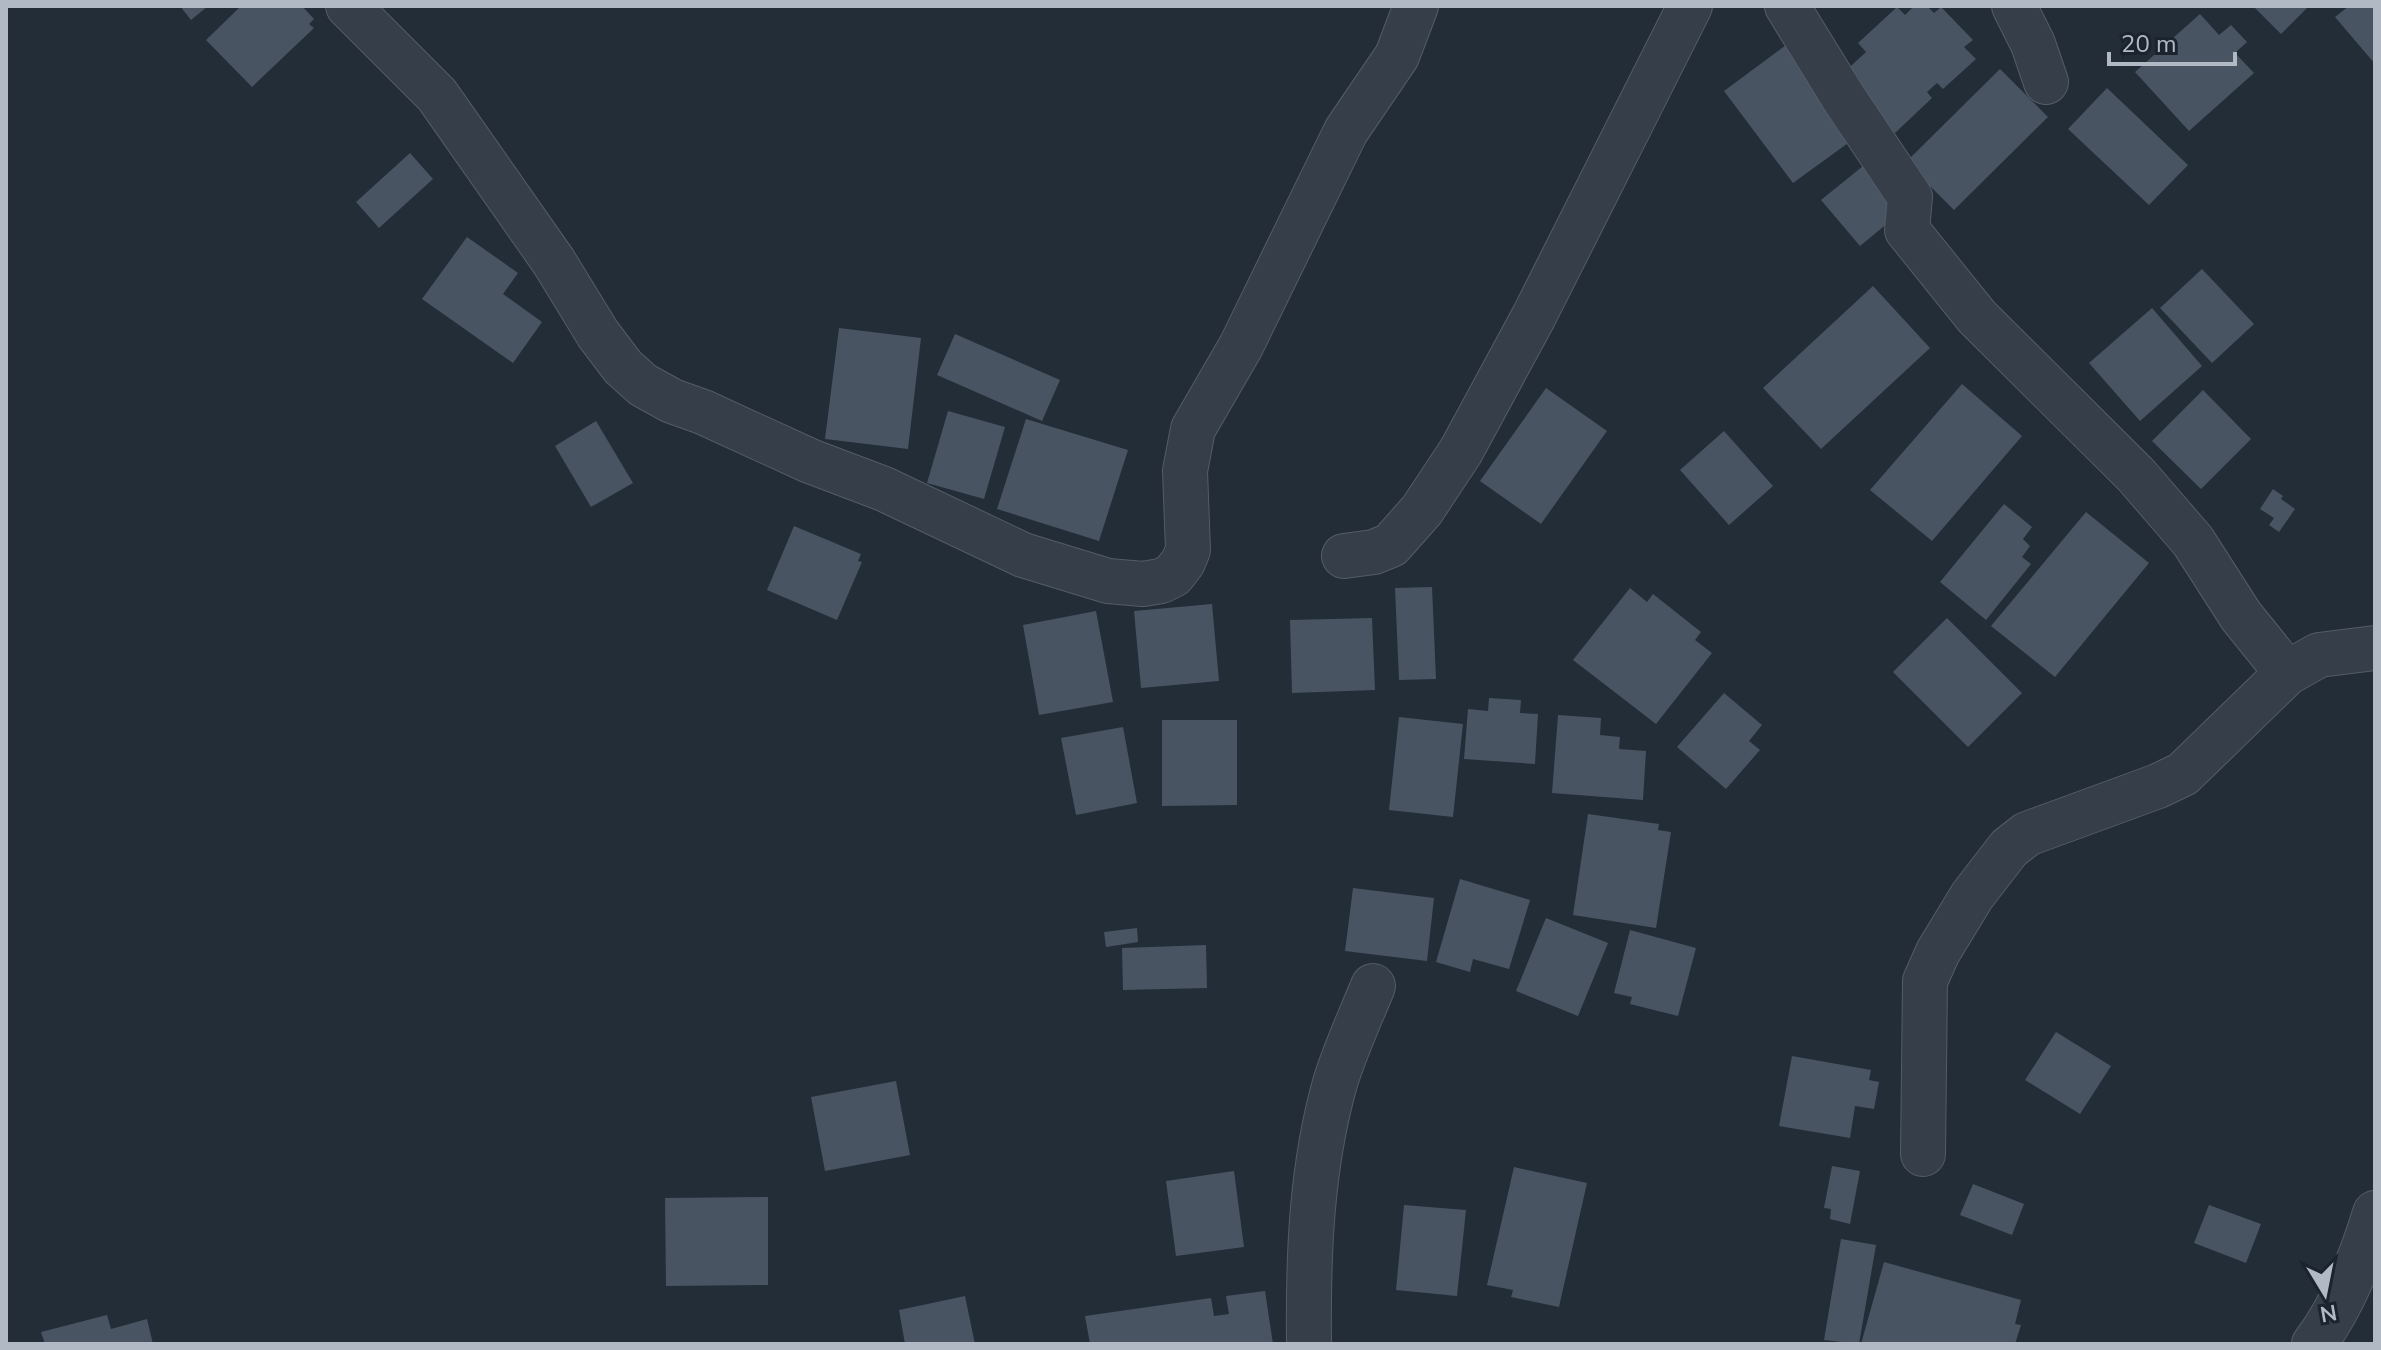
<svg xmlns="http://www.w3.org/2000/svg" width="2381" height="1350" font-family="'Nunito Sans',sans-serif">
  <rect width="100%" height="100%" fill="#222d38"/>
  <path fill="#495462" d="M180 6H208L191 20Z
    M241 6H302L314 19 309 24 314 28 252 87 206 40Z
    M1914 6H1927L1934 13 1941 7 1973 40 1964 47 1976 59 1943 89 1937 83 1927 92 1932 98 1895 133 1840 76 1866 52 1858 43 1897 7 1905 15Z
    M2253 6H2309L2281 34Z
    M2349 6H2375V64L2335 17Z
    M2200 14 2219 35 2231 25 2247 42 2235 53 2254 73 2189 131 2135 72Z
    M1786 45 1855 138 1793 183 1724 91Z
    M2000 69 2048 117 1954 210 1906 162Z
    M2107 88 2188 165 2149 205 2068 129Z
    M410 153 433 179 379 228 356 202Z
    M1863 166 1900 213 1860 246 1821 200Z
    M467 237 518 273 503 294 542 322 513 363 422 299Z
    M2202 269 2254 324 2212 363 2160 308Z
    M1873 286 1930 348 1821 449 1763 388Z
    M2152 308 2202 366 2140 421 2089 363Z
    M839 328 921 338 908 449 825 439Z
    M955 334 1060 380 1042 421 937 375Z
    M1962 384 2022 436 1932 541 1870 490Z
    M1546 388 1607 431 1541 524 1480 481Z
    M2203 390 2251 439 2201 489 2152 441Z
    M948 411 1005 427 984 499 927 483Z
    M1026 419 1128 450 1099 541 997 509Z
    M596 421 633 483 591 507 555 446Z
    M1724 431 1773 486 1729 525 1680 470Z
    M2273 489 2283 496 2281 499 2295 509 2279 532 2269 525 2274 518 2260 509Z
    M2004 504 2032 527 2023 539 2030 546 2022 557 2031 564 1986 620 1940 582Z
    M2086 512 2149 563 2055 677 1991 626Z
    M794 526 861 554 858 561 862 562 837 620 767 590Z
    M1432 587 1436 679 1399 680 1395 588Z
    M1630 588 1647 602 1653 594 1701 632 1695 640 1712 653 1656 724 1573 660Z
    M1212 604 1219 681 1141 688 1134 611Z
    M1096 611 1113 702 1039 715 1023 625Z
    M1372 618 1375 690 1292 693 1290 620Z
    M1947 618 2022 693 1968 747 1893 672Z
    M1724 693 1762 725 1749 741 1760 750 1726 789 1677 747Z
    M1489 698 1521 700 1520 713 1538 714 1535 764 1464 759 1468 709 1488 711Z
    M1558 715 1601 718 1600 735 1620 737 1619 749 1646 751 1643 800 1552 793Z
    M1399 717 1463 724 1453 817 1389 810Z
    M1162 720H1237V805L1162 806Z
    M1123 727 1137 803 1076 815 1061 738Z
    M1588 814 1659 824 1658 830 1671 832 1656 928 1573 915Z
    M1460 879 1530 900 1509 969 1473 959 1470 972 1436 962Z
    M1353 888 1434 898 1427 961 1345 951Z
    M1546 918 1608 943 1578 1016 1516 991Z
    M1137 928 1138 942 1106 947 1104 932Z
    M1630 930 1696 948 1678 1016 1630 1004 1632 997 1614 993Z
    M1206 945 1207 988 1123 990 1122 948Z
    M2056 1032 2111 1066 2080 1114 2025 1080Z
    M1792 1056 1871 1070 1869 1080 1879 1082 1874 1109 1855 1106 1850 1138 1779 1126Z
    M896 1081 910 1155 825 1171 811 1097Z
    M1832 1166 1860 1171 1850 1224 1830 1219 1831 1209 1824 1208Z
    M1514 1167 1587 1183 1559 1307 1511 1297 1513 1290 1487 1285Z
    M1234 1171 1244 1247 1176 1256 1166 1181Z
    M1973 1184 2024 1204 2012 1235 1960 1215Z
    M768 1197V1285L666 1286 665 1198Z
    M1404 1205 1466 1210 1457 1296 1396 1290Z
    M2209 1205 2261 1224 2246 1263 2194 1243Z
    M1841 1239 1876 1245 1859 1344 1824 1340Z
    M1884 1262 2021 1300 2015 1324 2021 1325 2015 1344H1861Z
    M1265 1291 1273 1344H1090L1085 1316 1211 1298 1214 1316 1229 1314 1226 1296Z
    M965 1296 975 1344H905L899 1310Z
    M107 1315 111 1329 147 1319 153 1344H45L41 1332Z"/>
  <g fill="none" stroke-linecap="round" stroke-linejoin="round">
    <g stroke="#545c67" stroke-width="46">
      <path id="minor" d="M348 6 437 95 554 262 598 334 623 367 643 385 672 401 703 412 810 461 884 489 1023 555 1108 581 1143 584 1161 581 1173 575 1183 562 1188 550 1185 471 1193 429 1241 346 1346 131 1397 56 1416 6
        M1787 6 1843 97 1910 197 1907 230 1977 317 2136 475 2193 541 2241 616 2287 673
        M2014 6 2033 44 2046 82
        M1344 556 1374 552 1391 545 1422 510 1461 451 1534 316 1690 6
        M1923 1154 1925 981 1938 952 1972 896 2009 848 2027 834 2158 786 2183 774 2287 673 2319 655 2375 648
        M1309 1344C1308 1256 1311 1168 1335 1083 1345 1050 1360 1018 1373 986
        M2314 1344C2343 1306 2361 1259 2375 1213"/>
    </g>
    <use href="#minor" stroke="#363f49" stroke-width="44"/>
  </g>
  <rect width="2381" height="1350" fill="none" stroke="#b1b9c5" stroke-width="16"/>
  <g transform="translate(2325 1294) rotate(170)" stroke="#1b242e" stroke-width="6" paint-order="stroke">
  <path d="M0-6L14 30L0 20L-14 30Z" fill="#b1b9c5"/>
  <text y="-12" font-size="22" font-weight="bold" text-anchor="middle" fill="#b1b9c5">N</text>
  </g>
  <path d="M2109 52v12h126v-12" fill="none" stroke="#b1b9c5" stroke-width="4"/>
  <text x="2121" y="52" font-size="24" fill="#b1b9c5" stroke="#1b242e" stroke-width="6" paint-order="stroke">20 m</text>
</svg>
